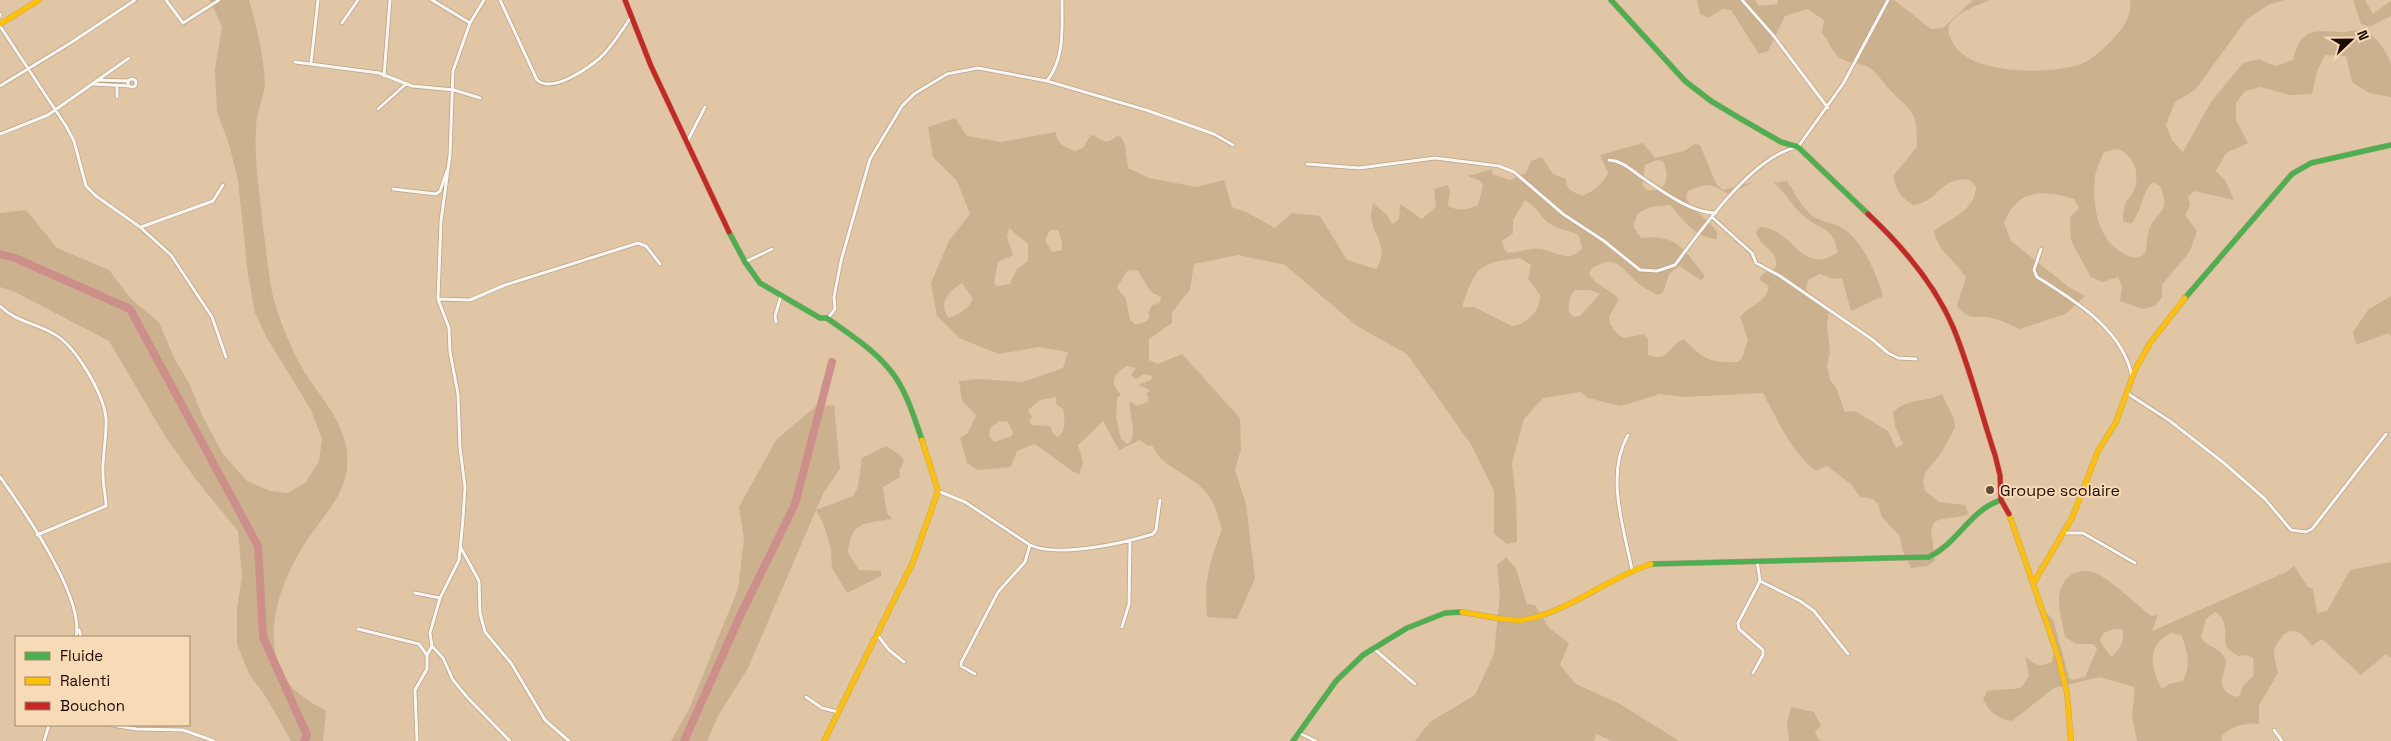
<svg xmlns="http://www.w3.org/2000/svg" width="2391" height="741" font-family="'Space Grotesk',sans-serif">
  <rect width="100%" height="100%" fill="#e0c6a4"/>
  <path fill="#ccb18f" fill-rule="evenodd" d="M210 0H249C255 19 268 73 264 91 261 104 256 116 256 129 254 161 260 195 263 226 266 248 268 271 272 292 277 315 288 340 298 361 317 396 352 425 347 468 344 498 319 520 304 545 279 584 257 646 291 686 301 697 314 704 326 711L323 741H291L266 697 249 674 237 644V608L242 577 238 531 197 481 165 436 109 341 15 292 0 287V213L26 210 57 248 109 270 132 300 159 322 174 358 189 383 203 417 223 454 247 481 270 491 288 493 305 483 319 461 322 439 311 410 267 338 255 313 248 275 238 180 229 144 217 112 215 70 222 27Z
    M1697 0H1755L1759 6 1777 4 1778 0H1894L1931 29 1943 28 1973 0H1990C1977 6 1955 12 1949 26 1947 32 1950 36 1952 41 1967 75 2044 74 2075 66 2090 62 2102 50 2112 40 2123 28 2132 17 2130 0H2284L2268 5 2246 20 2195 90 2175 102 2166 125 2172 140 2183 152 2211 102 2243 63 2259 59 2275 66 2293 60C2301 30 2310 30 2339 32 2346 33 2354 29 2362 31 2374 32 2389 54 2391 65 2391 75 2391 87 2391 97L2369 93 2352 82 2346 56 2325 55 2317 71 2312 94 2290 95 2261 87 2245 91 2236 103V120L2248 143 2226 153 2216 171 2225 180 2234 200 2194 191 2188 197 2190 205 2185 215 2197 231 2190 251 2162 285V297L2155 306 2143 309 2120 301 2122 287 2118 277 2102 282 2091 277 2077 252 2071 240 2070 217 2079 208 2074 199C2042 189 2017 189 2004 223L2011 241 2070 288 2085 296 2065 314 2020 329C2012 326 2004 321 1995 319 1978 313 1969 324 1957 305L1966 278C1955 260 1938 252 1934 231 1950 219 1976 209 1976 187L1970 180C1939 176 1940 202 1913 205 1901 197 1894 189 1894 175L1917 147C1917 109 1914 115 1890 90 1882 82 1877 71 1866 66 1858 62 1848 64 1840 58 1832 53 1829 41 1822 33L1824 20 1807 9 1785 16 1768 51 1759 54 1731 10 1723 9 1708 18 1700 14ZM2118 149C2135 156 2141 175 2133 192 2131 197 2126 200 2125 205 2123 210 2123 216 2123 221L2131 224C2142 212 2141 193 2153 182L2160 186C2171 214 2158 208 2149 230 2147 237 2147 247 2145 254 2135 260 2131 258 2121 252 2097 238 2092 204 2095 177 2096 169 2101 159 2104 152Z
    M2353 0H2365L2373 14 2391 1V16L2369 27 2361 24Z
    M955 118 967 136 1001 142 1056 132C1056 143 1065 148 1075 151L1083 148 1090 136 1094 135C1104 143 1108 144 1117 136L1121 137 1125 145 1128 168 1149 178 1196 187 1224 180 1232 207 1248 213 1275 228 1292 213 1320 216 1347 260 1376 269C1391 246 1372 237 1371 215 1371 211 1373 206 1373 203L1388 216 1392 225 1399 219 1400 204 1422 219 1436 207 1434 189 1448 185 1450 191 1448 205C1458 213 1467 209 1478 205L1483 186 1480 181 1468 176 1492 169V174L1510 180 1526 173 1531 161 1542 157 1553 174 1566 179C1566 190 1573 192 1583 196 1593 191 1604 183 1608 173L1600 155 1643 143 1655 158 1684 151 1695 144 1700 145 1716 184 1723 190 1754 182 1728 194C1710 183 1708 183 1688 191L1686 198C1693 211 1708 219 1717 232V239C1697 239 1682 219 1670 205L1651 207 1638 213 1633 226 1641 238C1679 235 1682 248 1705 276L1701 280 1679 266 1669 274 1663 293 1657 295C1651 291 1644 288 1639 284 1621 269 1618 253 1592 268L1589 274C1599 289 1607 286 1619 299L1609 317 1610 324 1618 335 1625 338 1644 334 1648 339V355C1669 363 1668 345 1684 339 1704 360 1710 363 1738 362L1742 358 1748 340 1740 317C1749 306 1766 302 1769 287L1759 279 1763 274 1775 268C1781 251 1759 247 1756 232L1760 227C1794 228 1801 278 1838 252 1832 226 1822 231 1805 217 1793 208 1786 193 1774 183L1787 181C1795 193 1803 211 1816 218 1826 223 1839 224 1848 232 1866 248 1876 274 1883 296L1851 311 1842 278 1833 279 1820 274 1808 280 1806 289 1809 293 1827 307 1829 311 1827 325 1830 352 1827 366 1830 380 1836 387 1845 412 1855 411 1888 431 1896 448 1903 444 1895 426 1893 412C1912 396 1922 404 1942 394L1954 419 1955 427 1942 452 1925 473 1923 482 1925 491 1939 502 1965 505 1969 514C1957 519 1945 516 1934 522L1931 531 1935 560 1928 566 1911 568 1902 549 1900 536 1882 517 1878 504 1873 499 1860 497 1852 485 1827 466 1816 471C1791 452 1778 421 1763 393L1684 397 1660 394 1621 406 1588 398 1581 392 1543 398 1524 419 1512 463 1516 499 1517 542 1507 544 1494 534V491L1472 446 1407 354 1357 326 1285 265 1238 255 1194 264 1190 290 1172 312V323L1149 339V360L1158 364 1182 354 1240 418 1241 449 1235 470 1246 504 1255 578 1237 619 1207 617C1204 580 1209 563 1222 529 1218 518 1215 504 1209 496 1193 473 1162 470 1152 445L1148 446 1140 440 1119 450 1103 421 1078 445 1083 462 1079 475C1063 466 1050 453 1034 444L1017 451 1011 467 978 470 967 463 960 438 968 433 976 415 962 401 959 381 978 379 1023 382 1063 368 1068 352 1039 347 999 354 961 339 937 316 931 283 949 241 970 214 957 181 933 157 928 127ZM1657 160 1663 161C1670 178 1668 192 1646 190L1642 184C1645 178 1643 172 1645 165ZM1525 200C1538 208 1540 218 1552 225 1560 230 1571 230 1579 236L1582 248C1569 264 1557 252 1541 249 1531 248 1518 252 1508 253L1504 249 1502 241 1513 233V220ZM1009 228 1028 244V261L1017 269 1010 284 997 286 994 283 998 262 1013 255 1007 237ZM1050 230H1058L1062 242V250L1052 252 1045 240ZM1520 258 1531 265 1528 279 1540 295C1541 311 1527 324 1512 326L1474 307H1462C1476 268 1476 263 1520 258ZM1128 270 1138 271 1151 292 1161 297 1160 303 1152 305 1148 313 1150 315 1147 321 1136 325 1130 320 1126 299 1117 287ZM962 283 973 299C967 310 961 313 949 318 937 303 950 290 962 283ZM1575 290H1590L1600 294 1580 316 1574 317 1569 313C1568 304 1569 296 1575 290ZM1127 366 1136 368 1131 375 1136 379 1144 374 1152 376 1151 380 1138 385 1150 390 1146 394 1149 398 1148 402 1136 406 1130 401C1128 414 1139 434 1128 444L1121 439 1116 417 1117 398 1121 395C1109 382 1113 374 1127 366ZM1056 397V404L1063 409C1065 420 1066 430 1058 437L1054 435 1050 426 1032 425 1029 421 1032 417 1028 410 1040 400ZM999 421 1008 422 1013 432 1012 436 994 442 989 436 990 428Z
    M2391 296V337L2389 333 2356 345 2353 332 2368 310Z
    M834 405 840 469 824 492 816 510 853 496 858 487 862 458 886 446 900 455 904 461 899 471 900 477 883 487 887 513 892 519C863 524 851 521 848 553L859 570 881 571V576L847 593 832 568 831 549 824 525 816 510 748 668 718 716 707 741H671L689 709 738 589 744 539 739 507 776 440 815 407Z
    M1506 557 1516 569 1527 604 1535 605 1549 628 1569 643 1560 665 1576 684 1620 704 1679 741H1612L1596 734 1594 741H1415L1430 722 1475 695 1494 654 1500 594 1497 565Z
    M2391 562V658L2386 654 2361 675 2322 639 2312 646C2304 635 2293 623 2281 638 2278 642 2274 647 2274 653 2274 659 2277 667 2278 673L2259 705V724C2245 722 2229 727 2221 737L2222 741H2137L2132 716 2135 687 2099 677 2054 688 2012 721C1998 719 1989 712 1983 699L1987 691C1999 688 2010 691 2022 687L2029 675 2025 656C2036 666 2038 667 2052 662L2054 652 2035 600H2038L2043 610 2053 619 2069 678 2072 680 2085 677 2097 649 2094 644H2076L2065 637C2061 616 2051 590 2071 575 2077 570 2088 570 2096 573 2107 577 2140 607 2151 616L2158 615 2152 631 2286 572 2294 566 2308 587 2313 589 2317 613 2327 611 2350 570ZM2215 612C2228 618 2224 635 2226 645 2227 650 2234 653 2238 656L2246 655 2253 658 2254 675 2242 687 2240 695 2236 697C2213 688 2225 676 2226 661 2220 645 2209 650 2201 637L2206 619ZM2115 629H2122C2125 642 2121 649 2111 657L2100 641 2103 633ZM2171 633 2181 635C2188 651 2191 665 2183 681L2169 684 2162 689C2151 667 2145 647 2171 633Z
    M1791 707 1814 712 1821 726 1815 731 1818 739 1822 741H1789L1787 723Z"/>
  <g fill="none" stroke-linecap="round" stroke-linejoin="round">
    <path stroke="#cc8f8a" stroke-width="8" d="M0 254 15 258 130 309 258 546 263 637 307 735 304 741
      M684 741 741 614 795 504 832 362"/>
    <g stroke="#b8a388" stroke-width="4.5">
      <path id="street" d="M166 0 183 23 219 0
        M432 0 470 23
        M500 0 537 80C552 94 588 68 600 58 611 48 623 29 631 17
        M1742 0 1773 35 1828 108
        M0 14V16
        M342 23 358 0
        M0 26 66 126 74 141 86 186 96 196 140 227 171 255 212 317 226 357
        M295 62 379 73 412 86 454 90 480 98
        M311 63 318 0
        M384 76 390 0
        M128 83a4 4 0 1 1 8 0a4 4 0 1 1-8 0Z
        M98 80 129 81
        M1047 81C1065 58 1062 28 1062 0
        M93 84 129 86
        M117 85V97
        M0 86 72 42 135 0
        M378 109 406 84
        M0 134 48 115 129 58
        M687 142 705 107
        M1609 160C1622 161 1629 168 1640 176 1661 190 1690 213 1716 213
        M1307 164 1359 168 1435 158 1499 166 1514 172 1563 214 1604 241 1640 270 1657 271 1675 265C1702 229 1753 155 1798 147L1843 84 1888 0
        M393 189 436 194 440 191 447 171
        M1713 218 1752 253 1756 263 1780 276 1873 340 1888 353 1898 358 1916 359
        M141 227 213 201 223 185
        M2041 249 2034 270 2037 277C2075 301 2123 329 2132 377
        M745 262 772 249
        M438 299 470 300 505 285 638 243 646 246 660 264
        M0 306C16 322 36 323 54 334 76 346 103 393 106 418 107 437 102 456 103 475 103 486 106 496 106 506L37 535
        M828 318 835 309 834 297 841 261 870 159 902 106 914 94 947 74 978 68 1047 81 1146 110 1214 134 1233 145
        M776 322 775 316 781 296
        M2127 393 2170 421 2224 463 2265 499 2291 530 2306 532 2312 529 2386 434
        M1628 435C1605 475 1624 528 1632 570
        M0 477C23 509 85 598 76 637
        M938 491 965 502 1030 545C1058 558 1124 543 1153 534L1156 530 1160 500
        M2064 533H2083L2135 563
        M460 546 479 581 480 613 485 632 511 663 545 720 569 741
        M1760 581 1800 601 1814 611 1848 654
        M415 593 440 598
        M1122 627 1129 604 1130 541
        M358 629 419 644 427 655
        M79 630 81 637
        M879 637 889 650 904 662
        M432 646 443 658 453 680 467 697 510 741
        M1373 648 1415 684
        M1753 673 1763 655V650L1739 629 1738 623 1760 581 1757 560
        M975 674 961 666V663L998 592 1025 562 1030 545
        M806 697 822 708 838 712
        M112 725 136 729 183 730 214 741
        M2274 730 2282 741
        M1299 733 1316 741
        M44 741 49 725
        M417 741 415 690 427 669V655L432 646 430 633 440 598 459 560 463 519 465 487 460 448 458 394 450 352 449 328 438 299 441 221 450 155 453 71 470 23 484 0"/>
    </g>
    <g stroke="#b8a388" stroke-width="6">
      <path id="fast" d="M1611 0 1685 81 1711 101 1741 119 1781 142 1798 147 1868 214
        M729 232 745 262 760 283 820 318H827C849 334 872 348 890 370 906 389 914 417 922 440
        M2185 298 2292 174 2311 163 2391 145
        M1651 564 1929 557C1958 543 1970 510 2001 500
        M1293 741 1336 681 1363 655 1407 628 1445 613 1462 612"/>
    </g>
    <g stroke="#b8a388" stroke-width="6">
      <path id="slow" d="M0 24 39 0
        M2009 514 2058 656 2067 693 2071 741
        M2034 582 2072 518 2098 451 2116 422 2135 370 2150 343 2185 298
        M1462 612C1477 614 1510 622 1523 620 1569 612 1607 578 1651 564
        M824 741 913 562 938 491 922 440"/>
    </g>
    <g stroke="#b8a388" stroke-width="6">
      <path id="jam" d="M625 0 651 66 729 232
        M1868 214C1901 245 1935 285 1953 327 1970 368 1981 413 1995 455L2000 475 2001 500 2009 514"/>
    </g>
    <use href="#street" stroke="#faf6f1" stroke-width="3"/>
    <use href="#fast" stroke="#4caf50" stroke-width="5"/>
    <use href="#slow" stroke="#ffc107" stroke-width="5"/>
    <use href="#jam" stroke="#c62828" stroke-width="5"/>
  </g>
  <circle fill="#614c39" stroke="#f7dbb6" stroke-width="2" cx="1990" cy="490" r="5"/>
  <g text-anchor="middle" stroke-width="4" stroke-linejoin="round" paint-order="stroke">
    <g font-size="16" fill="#1c0b00" stroke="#f7dbb6" text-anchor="start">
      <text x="2000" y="496">Groupe scolaire</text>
    </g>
  </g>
  <rect x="15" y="636" width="175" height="90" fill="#f7dbb6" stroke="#9f886d"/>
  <rect x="25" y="652" width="25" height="8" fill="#4caf50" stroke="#9f886d"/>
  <text x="60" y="661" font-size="15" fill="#1c0b00">Fluide</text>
  <rect x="25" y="677" width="25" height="8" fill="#ffc107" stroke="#9f886d"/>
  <text x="60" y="686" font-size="15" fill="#1c0b00">Ralenti</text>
  <rect x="25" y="702" width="25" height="8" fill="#c62828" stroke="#9f886d"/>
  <text x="60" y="711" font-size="15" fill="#1c0b00">Bouchon</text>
  <g transform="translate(2351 40) rotate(68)" stroke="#f7dbb6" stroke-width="4" paint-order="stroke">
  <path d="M0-4L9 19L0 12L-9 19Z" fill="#1c0b00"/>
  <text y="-8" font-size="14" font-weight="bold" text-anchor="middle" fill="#1c0b00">N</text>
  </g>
</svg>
